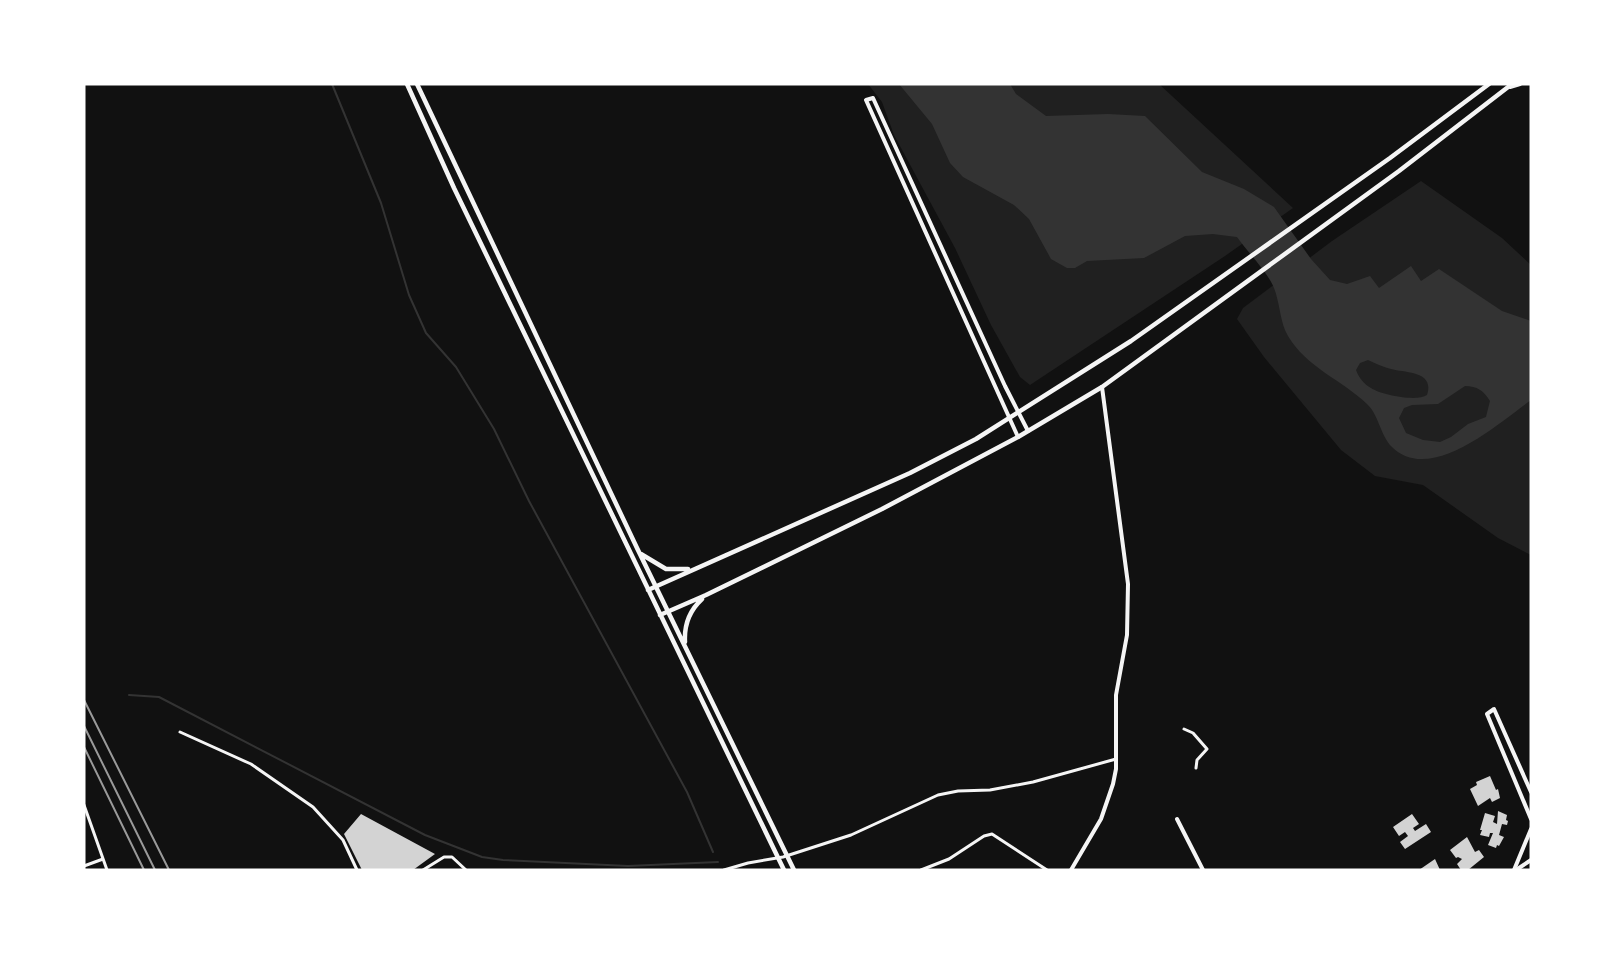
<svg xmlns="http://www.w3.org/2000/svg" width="1615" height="954" font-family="'Roboto Condensed',sans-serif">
  <rect width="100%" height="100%" fill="#111"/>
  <path fill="#202020" d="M868 84H1159L1293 208 1225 256 1030 385 1020 377 991 325 955 248 894 135 882 102Z
    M1421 181 1502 238 1531 265V555L1498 538 1423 485 1375 476 1341 450 1264 357 1237 319 1243 308 1332 241Z"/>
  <path fill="#333" fill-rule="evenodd" d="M899 84H1010L1016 94 1046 116 1108 114 1145 116 1202 172 1244 189 1274 207 1311 259 1330 280 1347 284 1370 276 1379 288 1411 266 1421 281 1439 269 1502 311 1531 321V400C1499 423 1430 485 1392 447 1380 435 1379 415 1367 404 1342 380 1306 367 1288 336 1280 323 1280 303 1274 288 1269 274 1246 250 1237 237L1213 234 1185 236 1144 258 1087 261 1075 268H1067L1051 259 1029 219 1014 205 963 177 950 163 932 124ZM1368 360C1375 363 1383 367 1391 369 1406 373 1435 371 1427 395 1417 402 1381 395 1371 388 1364 384 1359 378 1356 370L1360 363ZM1465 386C1477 386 1484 391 1490 401L1486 417 1468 424 1451 437 1440 442 1423 440 1406 433 1399 418 1404 408 1412 405 1438 404Z"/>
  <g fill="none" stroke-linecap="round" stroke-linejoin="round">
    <path stroke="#333" stroke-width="2" d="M332 84 381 203 409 295 426 333 456 367 494 429 529 501 687 792 713 852
      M129 695 159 697 425 835 482 857 503 860 628 866 718 862"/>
  </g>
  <path fill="#d3d3d3" d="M1490 776 1496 790 1498 789 1500 798 1492 802 1490 798 1478 806 1470 789 1477 785 1476 782Z
    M1498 811 1507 815 1506 820 1508 821 1507 825 1502 824 1499 835 1504 837 1499 846 1497 845 1496 848 1488 845 1493 833H1490L1489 837 1480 835 1482 830H1480L1485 813 1495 816 1493 822 1497 824Z
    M361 814 435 854 413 870H362L344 834Z
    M1412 814 1419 824 1413 828 1415 831 1426 824 1431 832 1405 849 1400 842 1408 836 1405 832 1399 836 1393 827Z
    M1467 837 1475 852 1479 850 1484 857 1468 870H1461L1457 864 1462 859 1458 857 1456 858 1450 850Z
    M1435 859 1440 870H1419Z"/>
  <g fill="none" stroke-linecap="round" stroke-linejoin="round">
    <path stroke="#f5f5f5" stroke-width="3" d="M1184 729 1193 733 1207 749 1197 760 1196 768
      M180 732 251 764 313 807 343 840 357 870
      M84 805 107 870
      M84 866 103 859
      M423 870 444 857H452L466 870
      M724 870 748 863 783 857 851 835 938 795 958 791 990 790 1033 782 1116 759
      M921 870 949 859 984 836 992 834 1047 870"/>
    <path stroke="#f5f5f5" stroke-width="4" d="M1018 437 866 100 873 98 1005 386 1028 431
      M1531 792 1494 709 1487 714 1531 819
      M1177 819 1203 870
      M1071 870 1101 819 1113 784 1116 769V695L1127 635 1128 584 1102 387
      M1514 870 1531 829"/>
    <path stroke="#f5f5f5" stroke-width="4" d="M1510 87 1520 84
      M1516 870 1531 860"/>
    <path stroke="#f5f5f5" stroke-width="4.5" d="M407 84 454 188 784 870
      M417 84 637 548 794 870
      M641 554 666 569H688
      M648 590 910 473 976 439 1131 341 1390 158 1489 84
      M660 615 706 595 882 509 1018 437 1102 387 1399 171 1512 84
      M685 642C684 625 689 611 702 599"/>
    <path stroke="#9a9a9a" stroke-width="2" d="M84 700 169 870
      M84 726 155 870
      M84 747 144 870"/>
  </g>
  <rect width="1615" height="954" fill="none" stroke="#ffffff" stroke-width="171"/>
</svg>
